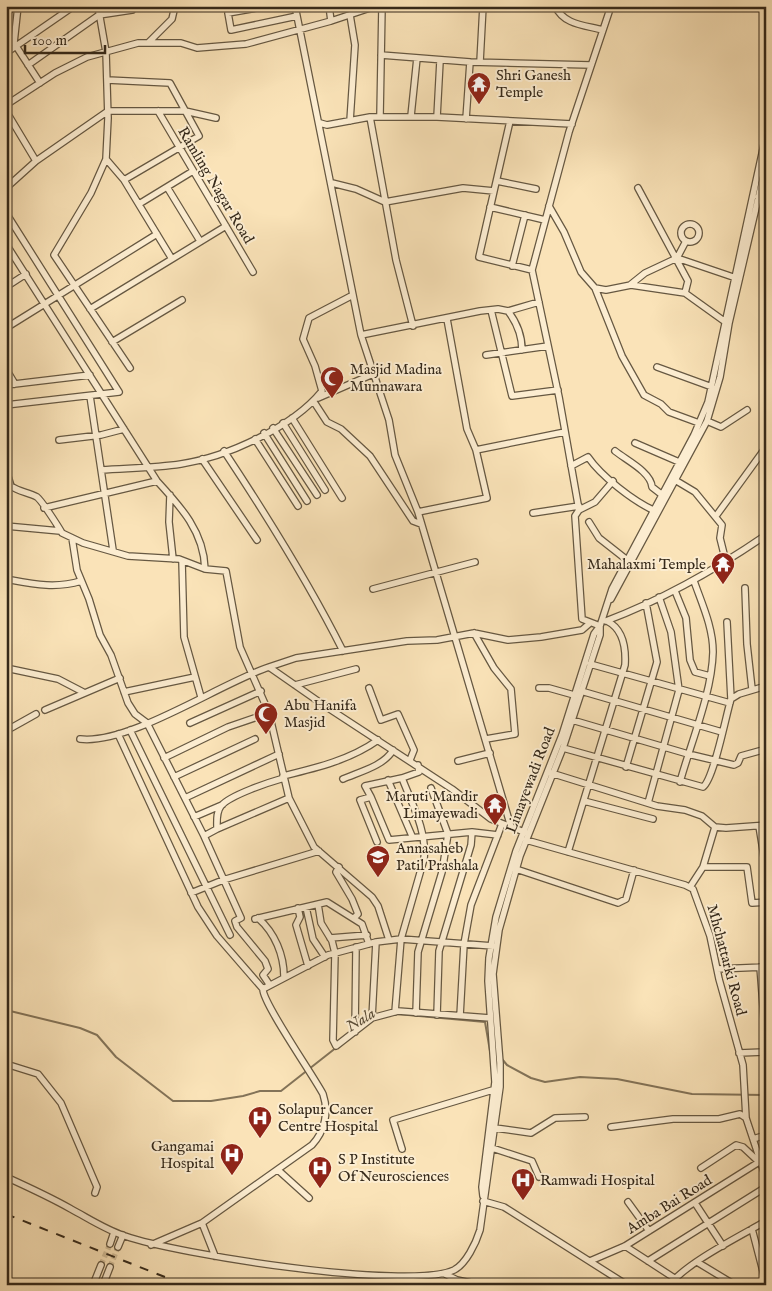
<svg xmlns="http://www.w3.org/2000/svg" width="772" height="1291" font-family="'IM FELL English',serif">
  <rect width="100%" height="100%" fill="#fae3b8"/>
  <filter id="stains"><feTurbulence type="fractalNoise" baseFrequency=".004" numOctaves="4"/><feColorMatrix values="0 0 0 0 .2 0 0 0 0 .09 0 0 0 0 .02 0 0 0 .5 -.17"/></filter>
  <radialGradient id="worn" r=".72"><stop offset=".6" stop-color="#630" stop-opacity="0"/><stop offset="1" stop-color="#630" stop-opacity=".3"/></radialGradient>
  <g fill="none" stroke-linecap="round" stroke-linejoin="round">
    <path stroke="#837358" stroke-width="2" d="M6 1010 80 1028 97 1035 116 1057 173 1101H211L243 1096 260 1091H281L337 1047
      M397 1014 485 1022 490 1051 492 1052
      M502 1059 507 1065 531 1078 545 1082 580 1077 617 1079 692 1094 766 1095"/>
    <path stroke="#d3be98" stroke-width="5.5" stroke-dasharray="5.5 3" stroke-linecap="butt" d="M101 1265 110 1244
      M110 1267 118 1247"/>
    <g stroke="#665842" stroke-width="8">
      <path id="minor" d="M18 6 14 43 40 83
        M98 6 106 52 108 118 106 159 91 193 54 255 130 368
        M268 6 228 13 231 30 297 16
        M295 6 361 335 389 420 395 455 418 512 511 827 527 833
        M329 6 331 21
        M555 6C564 25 584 25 603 30
        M6 10 18 8
        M149 42 172 19 175 6
        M6 53 74 6
        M381 55 470 62 466 119
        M470 62 591 65
        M480 62 483 6
        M28 65 99 15 132 10
        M6 105 55 73 87 57 138 43H181L197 48 246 44 331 21 376 6
        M6 111 36 161 6 188
        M158 111 253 272
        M380 116 382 6
        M411 116 417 58
        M370 117H437L572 124
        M437 117 440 61
        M350 121 355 45 350 15
        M320 123 327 125 370 117 396 260 413 326
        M106 159 124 180 199 136 170 83 107 80
        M36 161 108 111H185L216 118
        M124 180 172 259 226 226
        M497 181 536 189
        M332 183 356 189 385 202 463 188 494 191 479 257 532 270
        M167 187 200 241
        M638 188 688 281 685 293
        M494 191 510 121
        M758 197 766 204
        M139 204 193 171
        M549 206 564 232 581 272 595 288 606 290 631 285 685 293 724 321
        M490 207 545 220
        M6 213 119 392 6 405
        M681 233a9 9 0 1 1 18 0a9 9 0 1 1-18 0Z
        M6 244 157 481C181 507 204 532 205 569
        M677 258 733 277
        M512 266 525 215
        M630 285 645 273 677 258 686 241
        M6 287 26 274
        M595 288 622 356 644 395 661 404 669 412 699 423
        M90 309 172 259
        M491 310 512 396 558 390
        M508 311 539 302
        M6 328 157 234
        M361 335 480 311 498 309 508 311C517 323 522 335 522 350
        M112 342 182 300
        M486 355 548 346
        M657 367 712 387
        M6 369 15 384
        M6 385 90 375
        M90 396 113 550
        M318 398 373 374
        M314 402 327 422 341 429 370 456 413 521 421 524
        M292 418 342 498
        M707 421 721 427 747 410
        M283 423 325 490
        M273 428 317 495
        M264 433 307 501
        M255 439 298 506
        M59 440 101 435 124 429
        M635 443 679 462
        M476 450 565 432
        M224 451C267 516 308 581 343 651
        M615 451C626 460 651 472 652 487L661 494
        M202 459 257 540
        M571 466 588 457C601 476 633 501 655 511
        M6 470 11 486C19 492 28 492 37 497 42 501 58 526 62 533L83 543 128 556 179 559 205 569 226 571 240 647 269 713 289 798 314 847 372 897 378 906 389 940
        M101 470C128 468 155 468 181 464 227 457 293 427 322 391L315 366 303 339 309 318 353 295
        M675 480 695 492 722 525 720 538 726 562
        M170 495 169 522 173 559
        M44 508 157 481
        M579 510 595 502 613 481
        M418 512 487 498 476 450 467 429 447 319
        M533 513 579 506
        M716 516 766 447
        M589 522 599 538 627 560
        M6 526 60 531
        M72 538 77 570 89 599 100 635 111 655 128 703 135 714 147 723 204 836 241 918 235 921 237 927 265 961 268 969 263 975 269 984
        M182 561 184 637 201 697
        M6 579C33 584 55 589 81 581
        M745 588 747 644 752 689
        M373 589 475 562
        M675 591 686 618 690 660 695 672 710 676
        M611 599 707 421 720 377 729 323 766 165
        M606 621C664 599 715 570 766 535
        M727 622 731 699
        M600 626 582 619 575 516 579 510 559 397 532 270 569 132 611 6
        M474 633 494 668 511 689 515 734 486 739
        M590 664 730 703
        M6 668 58 679 83 692
        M295 685 356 669
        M369 688 381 720 398 714 414 750 410 760
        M539 688H549L574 695
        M581 691 722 732
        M124 692 195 677
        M45 710 120 678
        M572 720 688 754 734 765 738 763 741 756 766 749
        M190 723 261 691
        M6 724 11 728 36 714
        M130 730 230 935
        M118 734 198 907 217 936 263 989
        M80 739C129 745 219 684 269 667
        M563 748 703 787C714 779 726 715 731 699L739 694 766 686
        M164 758 228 727 269 713
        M458 761 490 753
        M626 767 657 662 646 603
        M551 773 657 806 685 810 702 816 715 827 726 828 766 825
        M283 776C316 768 350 760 378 740
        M174 777 255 739
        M343 779C359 772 384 766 393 750
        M388 780 412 836
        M680 782C691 742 712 693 713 652 713 627 702 604 694 581
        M371 797 389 840 472 832 498 835
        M185 798 279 754
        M584 801 653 819
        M648 803 679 690 671 632 659 597
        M194 817 222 805
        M759 826 765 863
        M511 827 491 819 452 789 325 706 269 667 296 658 407 641 437 640 474 633 508 640 541 637 582 630 590 623
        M217 829 289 798
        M204 836 217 829C217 821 216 812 221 806 230 795 270 782 284 778
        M526 840 685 885 693 889 710 936 719 979 743 1065 746 1118 766 1178
        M377 842 360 800 371 797 365 786 402 778 419 772 418 765
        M568 852 625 665C626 648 623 629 607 621
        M339 867 336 872 352 899 358 914 354 918
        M703 867H747L752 903 766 902
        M516 869 618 903 626 899 634 870
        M690 887 703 867 715 827
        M191 893 223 880 319 851
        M318 904 321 923 332 941 335 953 333 1040 336 1046 372 1018 398 1011 490 1018
        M306 907 313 939 325 957
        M298 908 300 917 296 925 308 966
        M258 918C275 933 284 955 284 977
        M255 919 327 902 362 924 369 944
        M330 938 367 935
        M760 967 766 1045
        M717 969 766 967
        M395 1012 401 939 424 859C427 831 412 804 402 778
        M416 1013 418 952 442 872 448 834 431 788
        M437 1015 439 951 471 845 472 832
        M460 1016 464 944 471 905 502 824
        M372 1018 376 942
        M355 1032 356 947
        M739 1053 766 1052
        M6 1064 38 1074 61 1103 97 1187 95 1193
        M611 1127 673 1119H719L740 1114 746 1118
        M495 1128 531 1133 555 1118 585 1117
        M753 1139 766 1135
        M492 1148 532 1161 539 1177
        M402 1149 393 1120 496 1089
        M701 1168 736 1145 743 1147 759 1162
        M278 1170 309 1198
        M6 1177C28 1187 50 1197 71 1209 88 1218 106 1230 125 1236 176 1254 409 1291 454 1270 466 1264 476 1243 480 1230L500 1087V1063L493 974 499 930 520 856 563 748 600 635V626
        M483 1196 482 1187 495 1082 488 981 489 958 496 917 516 851 562 735 594 634 600 626 612 589 694 435 708 402 766 135
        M483 1201 504 1207 627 1285
        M628 1202 649 1231
        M695 1203 723 1246
        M752 1229 766 1283
        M110 1244 114 1232
        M151 1245 202 1223
        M625 1246 685 1285
        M118 1247 123 1235
        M215 1256 202 1223 312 1145C325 1131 329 1112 323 1094 313 1075 262 1002 263 989L328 955 376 942 401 939 493 946
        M590 1261 625 1246 759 1162 766 1154
        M648 1261 766 1187
        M697 1262 735 1285
        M445 1274 457 1280 480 1285
        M93 1285 101 1265
        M103 1285 110 1267
        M670 1285C684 1264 742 1235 766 1221"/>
    </g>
    <use href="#minor" stroke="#fcedd1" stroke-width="5.5"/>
    <path stroke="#35291a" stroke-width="2" stroke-dasharray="9 9" stroke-linecap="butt" d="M6 1214 185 1285"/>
  </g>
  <defs>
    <g id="temple-pin" transform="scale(1.25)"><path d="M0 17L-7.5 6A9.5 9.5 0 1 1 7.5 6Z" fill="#8f2418" stroke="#fcedd1"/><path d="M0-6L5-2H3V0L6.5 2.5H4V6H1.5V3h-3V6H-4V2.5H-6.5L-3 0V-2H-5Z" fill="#fff"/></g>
    <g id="mosque-pin" transform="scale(1.25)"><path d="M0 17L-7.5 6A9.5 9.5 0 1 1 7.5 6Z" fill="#8f2418" stroke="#fcedd1"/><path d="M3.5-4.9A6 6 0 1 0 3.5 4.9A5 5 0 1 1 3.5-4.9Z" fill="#fff"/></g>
    <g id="university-pin" transform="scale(1.25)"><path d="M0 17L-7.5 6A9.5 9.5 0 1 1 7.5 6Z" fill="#8f2418" stroke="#fcedd1"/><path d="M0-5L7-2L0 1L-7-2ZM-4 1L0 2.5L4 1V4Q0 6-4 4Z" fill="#fff"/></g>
    <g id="hospital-pin" transform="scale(1.25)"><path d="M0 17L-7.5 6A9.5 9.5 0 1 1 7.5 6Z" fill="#8f2418" stroke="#fcedd1"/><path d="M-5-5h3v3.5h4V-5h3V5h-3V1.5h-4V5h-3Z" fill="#fff"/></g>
  </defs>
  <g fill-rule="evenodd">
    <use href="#temple-pin" x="479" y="84"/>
    <use href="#mosque-pin" x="332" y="378"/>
    <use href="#temple-pin" x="723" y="564"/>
    <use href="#mosque-pin" x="266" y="714"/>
    <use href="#temple-pin" x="495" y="805"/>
    <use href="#university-pin" x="378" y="857"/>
    <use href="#hospital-pin" x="260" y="1118"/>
    <use href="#hospital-pin" x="232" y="1155"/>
    <use href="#hospital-pin" x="320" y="1168"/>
    <use href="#hospital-pin" x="523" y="1180"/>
  </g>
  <g text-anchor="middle" stroke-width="4" stroke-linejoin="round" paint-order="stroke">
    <g font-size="15" fill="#35291a" stroke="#fcedd1" text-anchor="start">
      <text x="496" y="80">Shri Ganesh<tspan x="496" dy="17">Temple</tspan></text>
      <text x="350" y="374">Masjid Madina<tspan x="350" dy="17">Munnawara</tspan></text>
      <text x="706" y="569" text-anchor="end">Mahalaxmi Temple</text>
      <text x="284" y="710">Abu Hanifa<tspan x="284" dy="17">Masjid</tspan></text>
      <text x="478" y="801" text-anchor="end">Maruti Mandir<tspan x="478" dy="17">Limayewadi</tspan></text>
      <text x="396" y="853">Annasaheb<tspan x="396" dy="17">Patil Prashala</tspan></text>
      <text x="278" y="1114">Solapur Cancer<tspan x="278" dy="17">Centre Hospital</tspan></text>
      <text x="214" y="1151" text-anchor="end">Gangamai<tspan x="214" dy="17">Hospital</tspan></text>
      <text x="338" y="1164">S P Institute<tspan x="338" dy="17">Of Neurosciences</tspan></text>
      <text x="540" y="1185">Ramwadi Hospital</text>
    </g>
    <g font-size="15" fill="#35291a" stroke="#fcedd1">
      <text transform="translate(216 185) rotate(59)" y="5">Ramling Nagar Road</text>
      <text transform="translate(530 780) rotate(-69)" y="5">Limayewadi Road</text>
      <text transform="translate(727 960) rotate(75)" y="5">Mhchattarki Road</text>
      <text transform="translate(669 1204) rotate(-32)" y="5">Amba Bai Road</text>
    </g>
    <g font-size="16" font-style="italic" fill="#5c4e39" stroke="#fcedd1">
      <text transform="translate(360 1019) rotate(-32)" y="6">Nala</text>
    </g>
  </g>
  <rect width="772" height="1291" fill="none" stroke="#fae3b8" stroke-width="25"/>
  <rect x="8" y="8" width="757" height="1276" fill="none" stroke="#35291a" stroke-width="2.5"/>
  <rect x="12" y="12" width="747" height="1266" fill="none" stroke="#35291a"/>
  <path d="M25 45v8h80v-8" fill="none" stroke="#35291a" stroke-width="2.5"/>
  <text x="32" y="45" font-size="15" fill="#35291a" stroke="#fcedd1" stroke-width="4" paint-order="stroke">100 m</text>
  <rect width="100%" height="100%" filter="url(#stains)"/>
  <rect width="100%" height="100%" fill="url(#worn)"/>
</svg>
